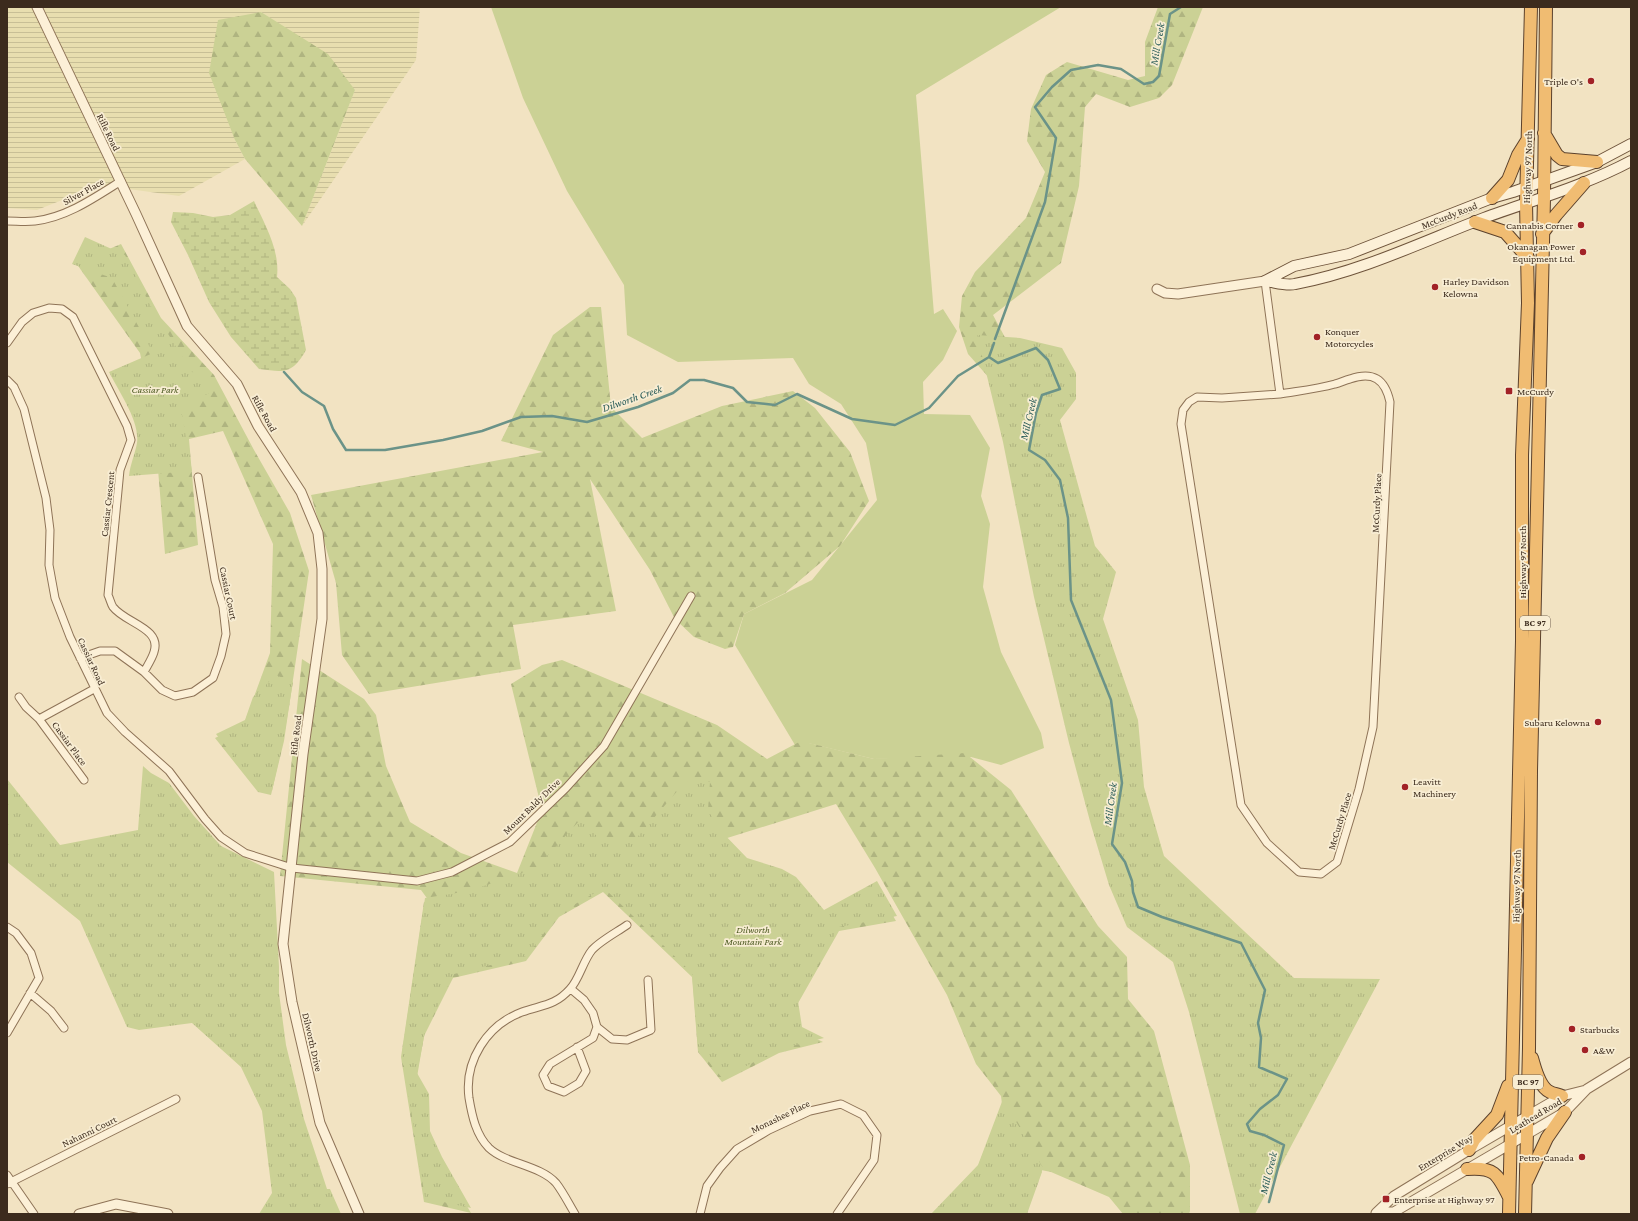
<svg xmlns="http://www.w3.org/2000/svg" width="1638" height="1221" font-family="'Crimson Pro',serif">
  <defs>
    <pattern id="farmland-rules" width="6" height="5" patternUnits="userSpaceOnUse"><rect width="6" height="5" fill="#e8deaf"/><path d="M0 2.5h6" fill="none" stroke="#c8bf96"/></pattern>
    <pattern id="forest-firs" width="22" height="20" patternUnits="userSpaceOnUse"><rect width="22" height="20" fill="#cbd195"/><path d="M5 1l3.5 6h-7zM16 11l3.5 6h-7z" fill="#afb480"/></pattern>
    <pattern id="wetland-marsh" width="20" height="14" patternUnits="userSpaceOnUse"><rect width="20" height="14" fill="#cbd195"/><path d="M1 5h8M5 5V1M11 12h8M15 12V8" fill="none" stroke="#afb480"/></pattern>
    <pattern id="park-tufts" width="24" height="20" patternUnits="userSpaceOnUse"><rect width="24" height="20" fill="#cbd195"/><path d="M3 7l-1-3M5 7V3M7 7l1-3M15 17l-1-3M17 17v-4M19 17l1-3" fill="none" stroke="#afb480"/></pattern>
  </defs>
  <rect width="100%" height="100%" fill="#f2e3c2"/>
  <path fill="url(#farmland-rules)" d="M7 7H420L416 60 302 226 355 90 294 34 261 12 235 140 245 159 179 196 100 185 37 210 7 208Z"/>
  <path fill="#cbd195" d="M491 7H1061L916 95 934 314 943 309 957 331 943 360 923 382 924 414 970 415 990 448 981 496 990 524 983 587 1001 652 1041 733 1044 748 1001 765 971 757 874 759 808 743 795 745 735 645 744 614 812 580 877 500 866 443 841 404 809 384 793 358 678 362 627 335 624 285 567 191 523 98Z"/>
  <path fill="url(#forest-firs)" d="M1158 7H1203L1172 85 1159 98 1130 107 1096 94 1085 107 1079 186 1061 263 993 315 1024 373 991 380 968 354 959 327 962 296 975 272 1026 218 1045 172 1027 141 1031 109 1046 75 1067 62 1128 80 1145 76V42Z
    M261 12 328 54 355 90 302 226 245 159 235 140 209 73 218 20Z
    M121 244 161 318 214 375 254 450 290 513 309 571 284 741 271 795 258 792 215 738 244 724 270 653 273 544 223 431 189 439 198 545 165 554 154 421 140 353 76 263Z
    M590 307H601L611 407 642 438 722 406 793 391 815 408 850 452 869 501 840 546 785 593 744 614 733 647 725 649 694 637 675 619 650 570 590 479 616 611 513 625 521 669 369 694 342 655 336 583 311 495 543 452 501 441 553 335Z
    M302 659 364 699 376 715 386 766 410 822 461 853 517 873 542 810 511 684 542 665 562 660 717 725 767 759 801 741 874 759 965 753 1011 790 1098 926 1127 957 1128 999 1154 1031 1190 1165V1211L1189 1214H1123L1109 1197 1051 1172 1041 1170 1042 1172 1027 1214H934L977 1169 1002 1104 1001 1096 976 1064 947 995 875 868 836 804 724 839 739 855 824 914 876 886 896 921 839 931 797 1005 801 1031 823 1042 779 1053 722 1082 698 1052 692 977 603 892 559 917 526 961 453 978 424 1036 417 1077 429 1135 441 1162 471 1213 424 1202 401 1057 424 902 429 901 421 890 280 876Z"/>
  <path fill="url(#wetland-marsh)" d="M254 201C265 225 280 250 277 277L290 289 296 298 306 350C292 375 284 372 259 369L231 337 209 302 188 255 171 222 173 212 193 213 213 217 230 215Z"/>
  <path fill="url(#park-tufts)" d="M85 237 125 255 149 303 191 371 216 389 181 409 192 471 129 476C130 465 135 454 137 443 140 421 119 392 109 372L153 353 112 278 72 264Z
    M977 335 1020 338 1062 348 1076 373V399L1060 420 1095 546 1116 572 1103 619 1138 720 1144 787 1164 856 1294 978 1380 979 1255 1214H1240L1189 1012 1173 962 1127 927 1109 885 1091 825 1069 743 1034 597 1003 442Z
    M276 675 293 682 284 736 272 791 259 788 216 734 245 720 253 697Z
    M143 766 151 773 169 783 194 816 221 846 274 872 279 967V993L286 1045 304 1119 327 1189H330L341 1214H259L272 1193 262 1111 241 1067 192 1023 139 1030 127 1027 80 921 7 862V779L60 845 138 830Z
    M686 781 710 782 708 810 720 830 747 858 782 869 796 877 824 910 877 881 897 916 839 927 798 1001 802 1027 824 1038 780 1049 722 1078 698 1048 692 973 604 888 559 913 527 956 454 974 425 1032 417 1073 429 1094 430 1131 442 1157 471 1208 425 1198 402 1053 425 898 469 891 536 868 580 820 600 839 633 842Z
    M1003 1099 1043 1168 1026 1214H931L978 1165Z"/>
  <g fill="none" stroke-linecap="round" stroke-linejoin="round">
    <path stroke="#6b9388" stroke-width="2.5" d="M995 339 1045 202 1056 138 1035 107 1052 87 1071 70 1098 65 1121 69 1144 84 1153 82 1159 76 1170 14 1181 7
      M994 343 989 357 998 363 1036 348 1048 360 1060 389 1042 395 1036 413 1029 450 1045 460 1060 480 1068 518 1071 600 1111 700 1122 783 1112 844 1125 862 1132 881 1133 892 1138 907 1162 917 1241 943 1265 990 1258 1023 1261 1038 1259 1067 1287 1079 1278 1095 1260 1109 1247 1124 1250 1131 1264 1135 1284 1145 1269 1202
      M284 372 302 392 324 406 333 429 346 450H385L443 440 482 431 521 417 552 416 587 422 638 407 673 393 690 380H704L733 388 747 402 775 405 797 394 852 419 895 425 929 408 958 376 989 357"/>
    <g stroke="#8e7357" stroke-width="9">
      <path id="minor" d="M7 221C16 221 26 222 35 221 67 217 94 198 121 181
        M1265 281 1280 394 1222 398 1197 397 1189 402 1183 410 1181 424 1241 805 1267 843 1299 872 1321 874 1337 862 1359 789 1373 727 1390 402C1385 379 1373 371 1350 379 1345 380 1340 383 1335 384 1317 389 1298 391 1280 394
        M7 343 22 322 33 313 49 308 62 309 73 317 127 426 131 440 120 470 108 595C110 599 111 604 113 607 125 623 162 628 154 652 152 659 147 666 144 672L115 651H100L80 658
        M7 380 14 387 24 409 46 498 50 530 49 565 55 598 70 637 107 713 125 732 169 771 205 819 221 837 245 853 292 868 417 881 452 872 510 842 566 788 604 746 691 596
        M144 672 162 690 175 696 193 692 213 678 221 656 226 634 223 607 215 580 198 477
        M19 697 26 707 39 719
        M84 780 39 719 94 689
        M7 927 16 933 31 953 39 978 7 1033
        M571 989 584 1000 593 1013 597 1027 593 1038 550 1064 543 1075 548 1086 564 1092 579 1083 586 1071 577 1047
        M30 993 51 1011 64 1028
        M597 1027 612 1039 627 1040 651 1030 648 980
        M7 1175 34 1214
        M7 1184 176 1099
        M575 1214C569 1204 563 1192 556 1183 540 1165 506 1164 489 1148 476 1135 472 1116 469 1098 464 1061 487 1025 522 1012 541 1005 555 1006 570 989 579 980 583 961 592 950 600 941 617 932 627 925
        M700 1214 707 1186 720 1168 737 1149 769 1130 810 1111 841 1104 863 1115 877 1135 874 1160 837 1214"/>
    </g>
    <g stroke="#8e7357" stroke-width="11">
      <path id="tertiary" d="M37 7 136 214 187 326 237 384 258 426 301 492 318 533 322 569V619L303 754 283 944 292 1002 320 1123 359 1214
        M1157 289 1165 293 1178 294 1265 281
        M1378 1212H1394L1565 1112 1587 1089 1631 1062
        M1376 1213 1394 1196 1469 1150 1562 1096 1586 1090
        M79 1214 116 1204 168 1214"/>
    </g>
    <g stroke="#6f543b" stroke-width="12">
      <path id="secondary" d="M1265 281 1294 266 1349 254 1492 198 1513 192 1597 162 1631 144
        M1265 281C1274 282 1286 286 1295 284 1360 272 1422 242 1484 218 1533 200 1584 186 1631 161"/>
    </g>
    <g stroke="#5b412c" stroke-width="14">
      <path id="trunk" d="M1544 133 1557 155 1562 159 1597 162
        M1492 198 1508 180 1518 155 1528 139
        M1475 222 1505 232 1528 258
        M1542 234 1556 215 1584 183
        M1532 1058C1535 1068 1539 1087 1550 1092 1553 1094 1558 1094 1562 1096
        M1469 1150 1474 1140 1497 1115 1508 1086
        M1467 1169C1494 1167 1497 1173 1509 1197
        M1527 1181 1547 1138 1565 1112
        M1509 1214 1522 641V455L1528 303 1526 203 1531 7
        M1525 1214 1529 1048 1531 771 1544 198 1546 7"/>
    </g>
    <use href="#minor" stroke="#fcf0d7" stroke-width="7"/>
    <use href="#tertiary" stroke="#fcf0d7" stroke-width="9"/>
    <use href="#secondary" stroke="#fcf0d7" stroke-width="10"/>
    <use href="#trunk" stroke="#f0bc72" stroke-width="12"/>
  </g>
  <g fill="#a22226" stroke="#f8edd3" stroke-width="1.5">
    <circle cx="1591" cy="81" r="4"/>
    <circle cx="1581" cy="225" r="4"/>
    <circle cx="1583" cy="252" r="4"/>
    <circle cx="1435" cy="287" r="4"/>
    <circle cx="1317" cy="337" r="4"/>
    <rect x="1505" y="387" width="8" height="8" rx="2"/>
    <circle cx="1598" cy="722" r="4"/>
    <circle cx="1405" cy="787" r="4"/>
    <circle cx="1572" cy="1029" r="4"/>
    <circle cx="1585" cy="1050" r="4"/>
    <circle cx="1582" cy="1157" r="4"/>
    <rect x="1382" y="1195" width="8" height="8" rx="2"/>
  </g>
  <g text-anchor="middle" stroke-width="3.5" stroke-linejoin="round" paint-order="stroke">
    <g fill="#f8edd3" stroke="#746554" stroke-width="1">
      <rect x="1520" y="616" width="30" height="14" rx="3"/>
      <rect x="1513" y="1075" width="30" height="14" rx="3"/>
    </g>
    <g font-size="9" font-weight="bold" fill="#3c2b1d">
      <text x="1535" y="626">BC 97</text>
      <text x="1528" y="1085">BC 97</text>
    </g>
    <g font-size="10" fill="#3c2b1d" stroke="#f8edd3" text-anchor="start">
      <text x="1583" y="85" text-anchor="end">Triple O's</text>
      <text x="1573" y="229" text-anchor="end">Cannabis Corner</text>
      <text x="1575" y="250" text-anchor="end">Okanagan Power<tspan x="1575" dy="12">Equipment Ltd.</tspan></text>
      <text x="1443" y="285">Harley Davidson<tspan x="1443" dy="12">Kelowna</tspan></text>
      <text x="1325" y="335">Konquer<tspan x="1325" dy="12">Motorcycles</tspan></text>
      <text x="1517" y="395">McCurdy</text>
      <text x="1590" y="726" text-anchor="end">Subaru Kelowna</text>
      <text x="1413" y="785">Leavitt<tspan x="1413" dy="12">Machinery</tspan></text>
      <text x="1580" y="1033">Starbucks</text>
      <text x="1593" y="1054">A&amp;W</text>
      <text x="1574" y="1161" text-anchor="end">Petro-Canada</text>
      <text x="1394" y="1203">Enterprise at Highway 97</text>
    </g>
    <g font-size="10" fill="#3c2b1d" stroke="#f8edd3">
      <text transform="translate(109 132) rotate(64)" y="4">Rifle Road</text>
      <text transform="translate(1527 167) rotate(-88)" y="4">Highway 97 North</text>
      <text transform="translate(83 191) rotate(-29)" y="4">Silver Place</text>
      <text transform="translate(1449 215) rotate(-21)" y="4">McCurdy Road</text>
      <text transform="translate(265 413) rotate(61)" y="4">Rifle Road</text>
      <text transform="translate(1376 503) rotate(-87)" y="4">McCurdy Place</text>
      <text transform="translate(107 504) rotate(-84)" y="4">Cassiar Crescent</text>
      <text transform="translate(1522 562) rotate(-90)" y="4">Highway 97 North</text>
      <text transform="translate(229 593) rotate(78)" y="4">Cassiar Court</text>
      <text transform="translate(92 661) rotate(65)" y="4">Cassiar Road</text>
      <text transform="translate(295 735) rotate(-83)" y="4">Rifle Road</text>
      <text transform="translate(70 743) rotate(54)" y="4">Cassiar Place</text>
      <text transform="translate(531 806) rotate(-44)" y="4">Mount Baldy Drive</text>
      <text transform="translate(1339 821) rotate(-73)" y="4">McCurdy Place</text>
      <text transform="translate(1516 886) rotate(-89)" y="4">Highway 97 North</text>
      <text transform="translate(313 1042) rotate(77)" y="4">Dilworth Drive</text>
      <text transform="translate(1535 1115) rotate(-31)" y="4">Leathead Road</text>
      <text transform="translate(780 1116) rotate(-26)" y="4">Monashee Place</text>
      <text transform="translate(89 1131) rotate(-26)" y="4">Nahanni Court</text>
      <text transform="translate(1445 1152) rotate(-31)" y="4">Enterprise Way</text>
    </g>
    <g font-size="10" font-style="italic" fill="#4d5a22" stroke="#f8edd3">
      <text x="155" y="393">Cassiar Park</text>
      <text x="753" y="933">Dilworth<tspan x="753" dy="12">Mountain Park</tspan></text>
    </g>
    <g font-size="11" font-style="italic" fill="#2b5d59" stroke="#f8edd3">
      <text transform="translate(1157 44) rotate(-80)" y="4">Mill Creek</text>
      <text transform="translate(632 398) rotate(-19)" y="4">Dilworth Creek</text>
      <text transform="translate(1028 419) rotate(-77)" y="4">Mill Creek</text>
      <text transform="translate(1110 804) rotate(-82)" y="4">Mill Creek</text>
      <text transform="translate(1268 1173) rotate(-76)" y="4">Mill Creek</text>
    </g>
  </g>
  <rect width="1638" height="1221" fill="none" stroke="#3c2b1d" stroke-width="16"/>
</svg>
